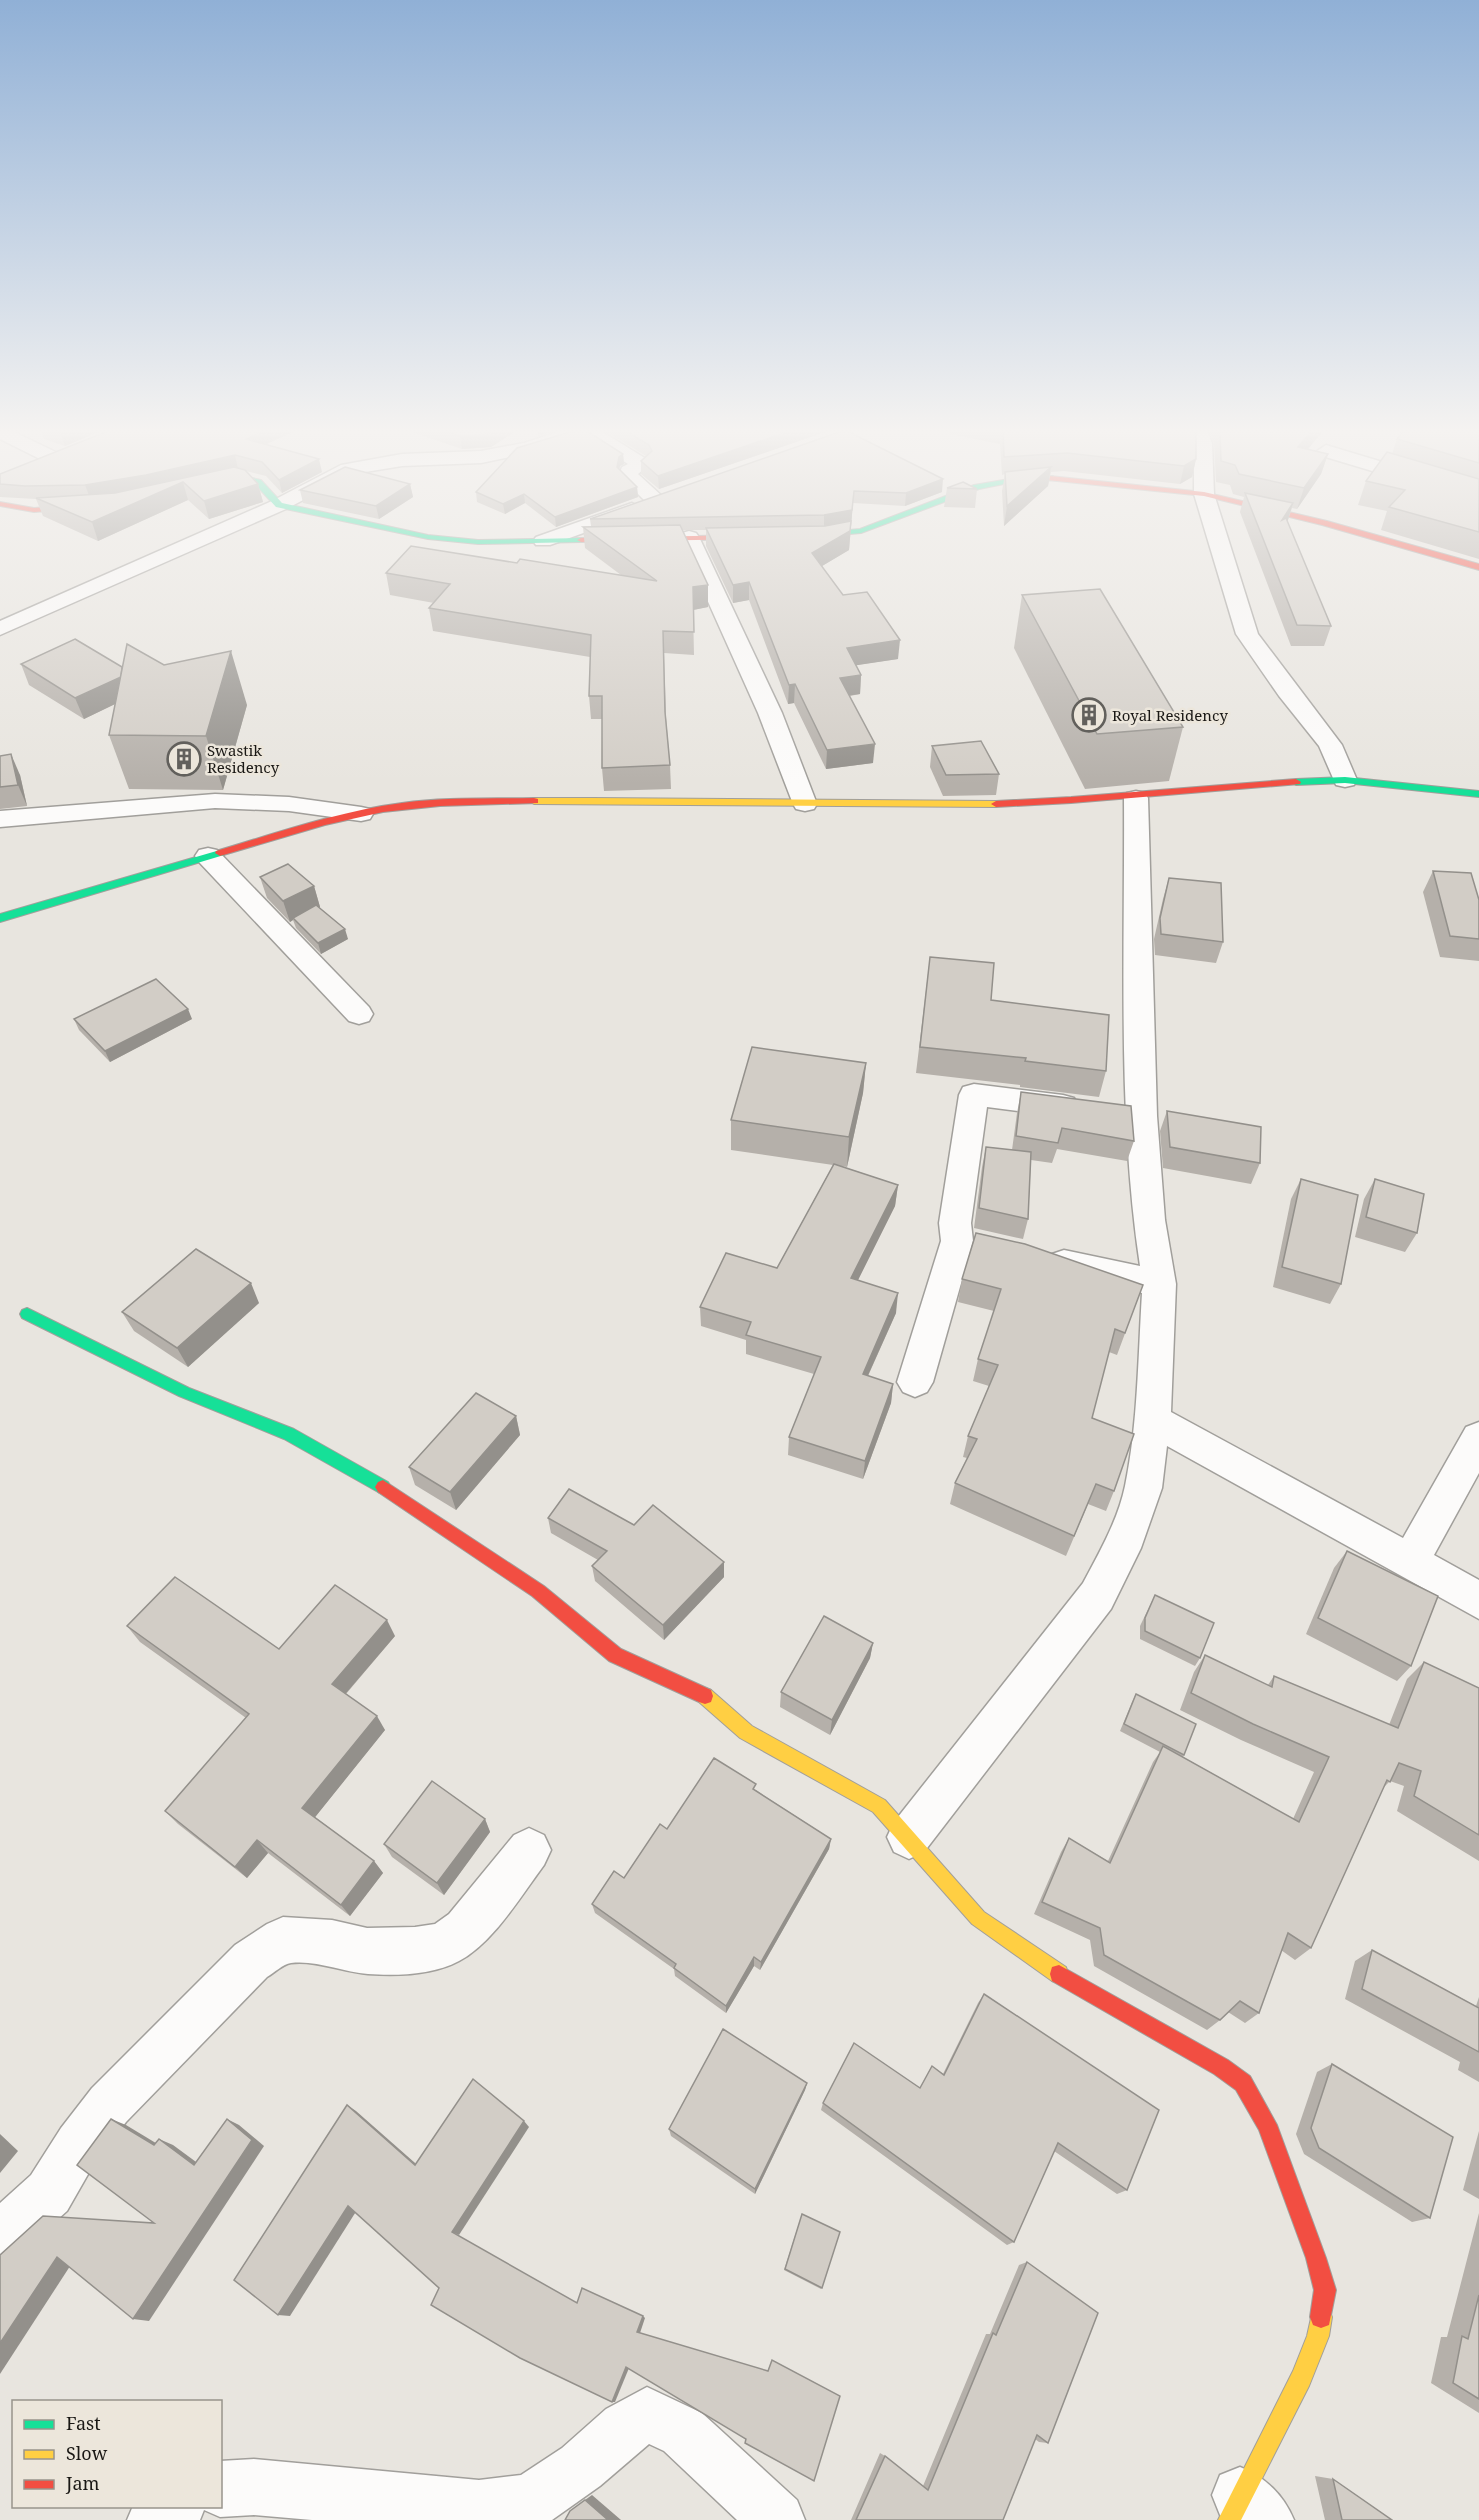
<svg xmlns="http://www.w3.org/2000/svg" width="1479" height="2520" font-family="'Noto Serif',serif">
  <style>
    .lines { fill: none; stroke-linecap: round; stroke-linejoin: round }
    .street-casing { stroke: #a19f9b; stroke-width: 3 }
    .fast-casing { stroke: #a19f9b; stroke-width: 2 }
    .slow-casing { stroke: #a19f9b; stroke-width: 2 }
    .jam-casing { stroke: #a19f9b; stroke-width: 2 }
    .street { fill: #fcfbfa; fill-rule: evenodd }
    .fast { fill: #16e098; fill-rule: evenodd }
    .slow { fill: #ffcf43; fill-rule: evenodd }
    .jam { fill: #f24e42; fill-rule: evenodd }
    .wall { fill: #b5b0aa }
    .shaded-wall { fill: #93908b }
    .building { fill: #d2cdc6; stroke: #93908b; stroke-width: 1.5 }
    .labels { text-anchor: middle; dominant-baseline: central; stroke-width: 5; stroke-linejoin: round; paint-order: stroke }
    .far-poi-label { font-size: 15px; fill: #1a1815; stroke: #ece6db; text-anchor: start }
  </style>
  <rect width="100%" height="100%" fill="#e8e5df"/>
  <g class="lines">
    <g class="street-casing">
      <g id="street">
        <polygon points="0,431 12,431 60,454 62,458 60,462 46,462 0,439"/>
        <polygon points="561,431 601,431 648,460 650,464 638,474 662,496 665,500 662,504 648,504 619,475 622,467 628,464 584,435 534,452 481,463 402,466 353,474 286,509 0,635 0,621 272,501 341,465 402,454 481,451 524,443"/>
        <polygon points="1189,431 1207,431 1212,443 1214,494 1258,634 1342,745 1357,780 1354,785 1345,787 1336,785 1319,746 1279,696 1236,634 1194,494 1194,443"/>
        <polygon points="1326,445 1479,491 1479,503 1319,455 1317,451"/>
        <polygon points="632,503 642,509 639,513 550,545 536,545 533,541 536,537"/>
        <polygon points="689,531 696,533 699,537 782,713 817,804 814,809 805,811 796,809 793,804 758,713 679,537 682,533"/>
        <path d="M1136 791 1145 793 1148 798 1157 1116 1165 1220 1176 1284 1171 1412 1403 1538 1466 1427 1479 1422V1473L1434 1555 1479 1580V1619L1167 1446 1162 1488 1141 1548 1111 1609 924 1852 909 1859 894 1852 887 1837 894 1822 1083 1583C1099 1553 1118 1520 1125 1486 1138 1423 1138 1358 1142 1293L1064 1276 1052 1272 1047 1263 1052 1254 1064 1250 1140 1266C1117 1115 1125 951 1124 798L1127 793Z"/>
        <polygon points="215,794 289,797 361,807 370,809 373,814 370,819 361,821 289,811 215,808 0,827 0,811"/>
        <polygon points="208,848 217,850 369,1007 373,1014 369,1021 359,1024 349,1021 199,862 195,856 199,850"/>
        <polygon points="974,1084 1063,1095 1074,1098 1078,1106 1074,1114 1063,1117 987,1107 971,1223 973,1241 933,1382 927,1392 915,1397 903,1392 897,1382 941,1241 939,1223 959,1095 963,1087"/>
        <path d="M529 1828 544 1835 551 1850 544 1865C521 1896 493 1943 459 1961 433 1975 396 1976 368 1974 342 1972 317 1960 291 1963 283 1964 274 1973 267 1977L126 2122 95 2162 67 2211 18 2255 0 2262V2203L31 2175 61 2128 92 2088 235 1945 267 1924 283 1917 332 1920 367 1928 415 1927 435 1924 449 1914 514 1835Z"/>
        <polygon points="647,2387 702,2413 797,2500 805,2520 737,2520 664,2451 649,2444 600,2486 552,2520 312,2520 254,2515 220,2517 204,2510 200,2520 127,2520 133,2506 220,2506 220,2461 254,2459 479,2480 521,2475 562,2448 606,2409"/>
        <path d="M1240 2467C1266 2478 1283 2494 1294 2520H1226L1220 2515 1212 2495 1220 2475Z"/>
      </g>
    </g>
    <g class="fast-casing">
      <g id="fast">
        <polygon points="239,475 261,480 282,503 428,535 478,540 581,538 585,540 581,542 478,544 428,539 276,507 255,484 239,479 210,485 206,483"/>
        <polygon points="1050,476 1053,476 1053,480 1009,483 979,489 861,533 804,538 800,536 804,534 860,529 974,485 1009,479"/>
        <polygon points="1345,777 1479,791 1479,797 1345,783 1296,785 1291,782 1296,779"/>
        <polygon points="220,850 225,853 224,855 0,922 0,914"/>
        <polygon points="27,1308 189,1388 294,1429 388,1482 391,1487 388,1492 383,1494 378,1492 284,1439 179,1396 22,1318 20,1314 22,1310"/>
      </g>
    </g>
    <g class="slow-casing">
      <g id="slow">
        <polygon points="592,798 996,801 1001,804 996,807 534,804 529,801 534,798"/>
        <polygon points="705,1688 711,1690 752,1726 885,1800 984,1912 1066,1967 1068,1974 1066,1981 1059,1983 1052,1981 972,1924 873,1812 740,1738 699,1702 697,1696 699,1690"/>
        <polygon points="1321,2306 1329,2309 1332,2317 1329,2336 1309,2386 1241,2520 1218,2520 1293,2371 1307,2336 1313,2309"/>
      </g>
    </g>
    <g class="jam-casing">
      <g id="jam">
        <polygon points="1050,476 1204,492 1327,521 1479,564 1479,570 1322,525 1204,496 1047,480 1047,476"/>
        <polygon points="0,502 34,508 86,504 90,506 86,508 34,512 0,506"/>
        <polygon points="750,535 753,535 753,539 581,542 577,540 581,538"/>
        <polygon points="1296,779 1301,782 1300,784 1071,803 996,807 991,804 996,801 1071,797"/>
        <path d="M534 798 538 799V803L440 806 383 812 325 825 220 856 215 853 216 851C277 833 339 811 402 803 446 797 490 799 534 798Z"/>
        <polygon points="383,1480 544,1586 621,1649 711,1690 713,1696 711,1702 705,1704 699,1702 609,1661 532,1596 378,1492 375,1487 378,1482"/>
        <polygon points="1059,1965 1228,2060 1250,2076 1277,2125 1326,2258 1336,2290 1329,2325 1321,2328 1313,2325 1310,2317 1314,2290 1306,2258 1259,2130 1236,2090 1214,2074 1052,1981 1050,1974 1052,1967"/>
      </g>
    </g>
    <use href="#street" class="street"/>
    <use href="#fast" class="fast"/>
    <use href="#slow" class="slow"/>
    <use href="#jam" class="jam"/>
  </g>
  <g class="wall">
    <polygon points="41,431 101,431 65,446 44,439"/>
    <polygon points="295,431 266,444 322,472 282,493 266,476 246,471 258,484 263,502 209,519 188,500 98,541 43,516 36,499 0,497 0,474"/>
    <polygon points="409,431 516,431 491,447 462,449"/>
    <polygon points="605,431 825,431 825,432 659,489 641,474 641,461 646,456"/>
    <polygon points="842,431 942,492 905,506 853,503 849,550 822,566 843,595 898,659 856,665 861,675 860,694 850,696 873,763 826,769 794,703 788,704 749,600 733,603 706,546 706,530 683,530 708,607 693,610 694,655 664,653 666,717 670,765 671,789 604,791 602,768 602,719 591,719 589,696 590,657 433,631 429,608 434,603 390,595 386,573 517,563 621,575 585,548 583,527 591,526 590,519"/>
    <polygon points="950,431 1196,431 1196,459 1192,477 1180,484 1064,471 1051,472 1048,486 1004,526 1002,491 1005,474 1002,475 1000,444 950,434"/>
    <polygon points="1209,431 1323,431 1308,449 1328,454 1321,474 1297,509 1292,508 1287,523 1331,626 1324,646 1291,646 1240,512 1244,497 1233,494 1230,485 1216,482 1214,443"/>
    <polygon points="1479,431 1479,559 1381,530 1387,511 1358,505 1366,481 1392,454 1397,439"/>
    <polygon points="623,454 624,464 620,466 619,469 637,487 638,497 556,527 525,503 505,514 477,502 476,492"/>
    <polygon points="410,484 413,497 379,519 303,503 300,490"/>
    <polygon points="947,488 977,489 975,508 944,507"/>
    <polygon points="1022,595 1183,727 1169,781 1085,789 1014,648"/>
    <polygon points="21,664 122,667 164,665 247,705 223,790 129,789 109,735 115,704 84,719 29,685"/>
    <polygon points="932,746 999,774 996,795 943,796 930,767"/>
    <polygon points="0,756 20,775 27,806 0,809"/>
    <polygon points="1433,871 1479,900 1479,961 1440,957 1423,892"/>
    <polygon points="260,877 314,886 320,907 319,907 348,939 321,954 296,928 293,920 290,922 267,898"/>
    <polygon points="1169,878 1223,942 1216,963 1155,955 1154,939 1163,899"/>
    <polygon points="930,957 991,1000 1106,1071 1099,1097 1020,1087 1020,1085 916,1073"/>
    <polygon points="74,1019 192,1019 110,1062 79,1030"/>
    <polygon points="866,1063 863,1093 847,1167 841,1166 898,1185 895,1206 858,1280 896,1313 868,1376 893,1384 891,1403 863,1479 788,1455 789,1437 814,1374 746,1354 746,1340 701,1326 700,1307 777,1268 833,1165 731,1150 731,1120"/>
    <polygon points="1021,1092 1134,1141 1127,1161 1057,1149 1052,1163 1031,1160 1028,1219 1023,1239 974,1228 982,1167 986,1147 1012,1150 1017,1113"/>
    <polygon points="1167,1111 1260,1163 1251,1184 1163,1168 1160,1131"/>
    <polygon points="1301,1179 1341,1284 1330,1304 1273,1287 1291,1199"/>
    <polygon points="1375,1179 1417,1233 1405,1252 1355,1237 1364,1199"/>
    <polygon points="962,1279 1143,1285 1117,1355 1109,1352 1092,1418 1114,1491 1106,1511 1088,1504 1066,1556 950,1504 955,1483 967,1458 963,1457 968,1436 989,1386 973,1381 978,1359 994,1311 958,1302"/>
    <polygon points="259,1303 188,1367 134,1331 122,1312"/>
    <polygon points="516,1416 520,1435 456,1510 415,1485 409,1467"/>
    <polygon points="548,1518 634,1525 724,1577 664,1640 595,1581 592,1566 598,1560 551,1533"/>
    <polygon points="1347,1551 1411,1666 1397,1681 1306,1634 1334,1568"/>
    <polygon points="1155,1595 1200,1658 1195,1666 1140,1639 1140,1626"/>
    <polygon points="127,1626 279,1649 395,1636 346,1694 385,1730 315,1817 374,1861 383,1873 350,1916 268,1853 247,1878 178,1824 165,1811 246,1718 140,1642"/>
    <polygon points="873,1643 870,1658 830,1735 780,1707 781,1692"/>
    <polygon points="1205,1655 1268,1685 1274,1676 1389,1725 1407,1679 1424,1662 1479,1688 1479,1861 1397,1811 1404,1786 1390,1781 1384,1787 1311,1948 1295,1960 1281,1950 1259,2013 1245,2023 1228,2012 1220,2020 1207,2030 1094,1966 1090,1940 1034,1914 1061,1852 1069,1838 1108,1861 1153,1762 1160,1752 1120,1731 1132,1702 1136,1694 1184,1755 1183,1757 1293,1819 1314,1772 1241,1740 1180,1710 1194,1672"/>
    <polygon points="756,1790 831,1839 829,1849 760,1970 754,1966 726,2013 675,1976 674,1969 595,1913 592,1904 624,1878 667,1829"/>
    <polygon points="485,1819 490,1832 444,1895 392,1857 384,1844"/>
    <polygon points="1372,1950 1476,2006 1479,1997 1479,2082 1458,2070 1460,2062 1345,1999 1355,1961"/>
    <polygon points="984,1994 1127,2190 1117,2194 1054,2151 1014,2242 1007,2245 821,2110 823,2103 920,2088 932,2066 943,2074 978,2003"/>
    <polygon points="1332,2064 1430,2218 1412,2222 1304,2154 1296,2134 1317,2072"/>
    <polygon points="807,2083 805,2090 755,2194 671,2136 669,2129"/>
    <polygon points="1479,2131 1479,2199 1463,2190"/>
    <polygon points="1479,2213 1479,2413 1431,2383 1441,2337 1447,2337"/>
    <polygon points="802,2214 822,2288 821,2289 784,2270"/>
    <polygon points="1027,2262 1048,2443 1039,2442 1035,2439 1003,2520 851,2520 880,2453 885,2456 923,2486 986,2334 990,2334 1019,2265"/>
    <polygon points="1315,2476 1333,2479 1392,2520 1325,2520"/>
  </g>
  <g class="shaded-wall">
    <polygon points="64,431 101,431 65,446 60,432"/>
    <polygon points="264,431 295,431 249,452 246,439"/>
    <polygon points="493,431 516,431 491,447 462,449 460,436"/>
    <polygon points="538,431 554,431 538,436"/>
    <polygon points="790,431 825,431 825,432 659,489 658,476"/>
    <polygon points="1312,431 1323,431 1292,468 1298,447"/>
    <polygon points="623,454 624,464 620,466 617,477 617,467 619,457"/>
    <polygon points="1328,454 1321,474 1297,509 1304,488"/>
    <polygon points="235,455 238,469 90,498 85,485"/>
    <polygon points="319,459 322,472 282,493 279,480"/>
    <polygon points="1196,459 1192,477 1180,484 1184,466"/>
    <polygon points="1051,467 1048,486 1004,526 1007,506"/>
    <polygon points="943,479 942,492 905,506 906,493"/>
    <polygon points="183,482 188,500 98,541 92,522"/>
    <polygon points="258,484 263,502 209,519 204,501"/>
    <polygon points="410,484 413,497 379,519 376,506"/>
    <polygon points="637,487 638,497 556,527 555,517"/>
    <polygon points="854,491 849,550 812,572 812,553 824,528 824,515"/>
    <polygon points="524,494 525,503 505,514 503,504"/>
    <polygon points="1293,503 1287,523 1282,520"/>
    <polygon points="749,582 749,600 733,603 733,585"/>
    <polygon points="708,585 708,607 693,610 693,587"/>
    <polygon points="900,640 898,659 845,667 847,648"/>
    <polygon points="231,651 247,705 223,790 206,736"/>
    <polygon points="130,672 138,693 84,719 75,698"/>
    <polygon points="861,675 860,694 839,697 840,678"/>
    <polygon points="795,684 794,703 788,704 789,685"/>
    <polygon points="875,744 873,763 826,769 827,750"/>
    <polygon points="11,754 20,775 27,806 18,785"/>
    <polygon points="314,886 320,907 295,920 293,918 293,920 290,922 283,901"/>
    <polygon points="345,929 348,939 321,954 318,943"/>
    <polygon points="188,1009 192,1019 110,1062 105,1051"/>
    <polygon points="866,1063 863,1093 847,1167 849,1137"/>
    <polygon points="898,1185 895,1206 849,1298 851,1278"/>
    <polygon points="251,1283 259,1303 188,1367 177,1348"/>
    <polygon points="898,1293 896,1313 860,1393 863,1374"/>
    <polygon points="893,1384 891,1403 863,1479 865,1461"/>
    <polygon points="516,1416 520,1435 456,1510 450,1492"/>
    <polygon points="724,1562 724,1577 664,1640 663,1625"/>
    <polygon points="387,1620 395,1636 341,1699 332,1684"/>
    <polygon points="873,1643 870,1658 830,1735 832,1720"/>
    <polygon points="377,1716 385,1730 312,1821 302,1808"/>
    <polygon points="485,1819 490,1832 444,1895 437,1883"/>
    <polygon points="831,1839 829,1849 760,1970 761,1962"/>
    <polygon points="257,1840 268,1853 247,1878 235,1867"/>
    <polygon points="374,1861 383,1873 350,1916 341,1905"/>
    <polygon points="754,1957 754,1966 726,2013 726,2006"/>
    <polygon points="807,2083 805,2090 755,2194 755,2189"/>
    <polygon points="347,2105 356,2111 423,2170 415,2165"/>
    <polygon points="111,2119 126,2125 169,2151 154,2145"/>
    <polygon points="227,2119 239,2125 264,2146 149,2321 133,2319"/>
    <polygon points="524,2121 529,2127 459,2235 452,2232"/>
    <polygon points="0,2134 18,2151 0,2173"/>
    <polygon points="159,2139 173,2145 207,2170 194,2165"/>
    <polygon points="348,2206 357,2210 290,2316 278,2315"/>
    <polygon points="57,2257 74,2260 0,2374 0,2343"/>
    <polygon points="643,2316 645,2318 640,2333 637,2332"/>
    <polygon points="626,2367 629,2368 615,2402 612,2402"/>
    <polygon points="592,2495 621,2520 608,2520 585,2500"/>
  </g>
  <g class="building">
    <polygon points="108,431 264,431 246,439 319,459 279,480 262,462 235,455 146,475 85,485 25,486 0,484 0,474"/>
    <polygon points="445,431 493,431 489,434 460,436"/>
    <polygon points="573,431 587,431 623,454 619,457 617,467 637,487 555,517 524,494 503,504 476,492 517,448"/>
    <polygon points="626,431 790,431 658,476 641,461 652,451 649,445"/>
    <polygon points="842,431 847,431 943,479 906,493 854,491 852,510 824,515 590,519"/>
    <polygon points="1003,431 1196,431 1196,459 1184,466 1067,453 1004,457"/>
    <polygon points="1220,431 1312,431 1298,447 1328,454 1304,488 1239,474 1235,465 1221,461"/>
    <polygon points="1403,431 1479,431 1479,463 1397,439"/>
    <polygon points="1387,452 1479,479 1479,532 1389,507 1405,490 1366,481"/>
    <polygon points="234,467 245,470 258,484 204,501 183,482 92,522 36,498 115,493"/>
    <polygon points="345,467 410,484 376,506 300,490"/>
    <polygon points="1051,467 1007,506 1005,472"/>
    <polygon points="963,482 977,489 947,488"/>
    <polygon points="1245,493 1293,503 1282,520 1286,518 1331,626 1297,625"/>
    <polygon points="851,521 850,531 812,553 843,595 867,592 900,640 847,648 861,675 840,678 875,744 827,750 795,684 789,685 749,582 733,585 706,528 825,526"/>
    <polygon points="680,525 708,585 693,587 694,632 663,631 665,712 670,765 602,768 602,696 589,696 591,635 429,608 450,584 386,573 411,546 517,563 520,559 657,581 583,527"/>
    <polygon points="1100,589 1183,727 1097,734 1022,595"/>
    <polygon points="75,639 122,667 121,677 75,698 21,664"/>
    <polygon points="127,644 164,665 231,651 206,736 109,735"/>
    <polygon points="981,741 999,774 946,775 932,746"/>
    <polygon points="11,754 18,785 0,787 0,756"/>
    <polygon points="288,864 314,886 283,901 260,877"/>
    <polygon points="1433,871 1471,873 1479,900 1479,939 1450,936"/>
    <polygon points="1169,878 1221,883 1223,942 1161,934 1160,918"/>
    <polygon points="316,905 345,929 318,943 293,918"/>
    <polygon points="930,957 994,963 991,1000 1109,1015 1106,1071 1025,1061 1026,1058 920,1047"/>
    <polygon points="156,979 188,1009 105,1051 74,1019"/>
    <polygon points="752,1047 866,1063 849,1137 731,1120"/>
    <polygon points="1021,1092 1131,1106 1134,1141 1062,1128 1058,1143 1016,1136"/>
    <polygon points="1167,1111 1261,1127 1260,1163 1170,1147"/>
    <polygon points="986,1147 1031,1152 1028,1219 979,1208"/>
    <polygon points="834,1164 898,1185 851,1278 898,1293 863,1374 893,1384 865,1461 789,1437 821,1357 746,1335 751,1322 700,1307 726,1253 777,1268"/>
    <polygon points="1301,1179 1358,1195 1341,1284 1282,1267"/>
    <polygon points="1375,1179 1424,1194 1417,1233 1366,1217"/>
    <polygon points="976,1233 1025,1244 1143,1285 1125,1333 1115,1329 1092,1418 1134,1434 1114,1491 1096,1484 1074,1536 955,1483 977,1439 968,1436 998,1365 978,1359 1001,1289 962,1279"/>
    <polygon points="196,1249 251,1283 177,1348 122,1312"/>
    <polygon points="476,1393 516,1416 450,1492 409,1467"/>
    <polygon points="569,1489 634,1525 653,1505 724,1562 663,1625 592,1566 607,1551 548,1518"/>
    <polygon points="1347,1551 1438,1596 1411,1666 1318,1618"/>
    <polygon points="175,1577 279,1649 335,1585 387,1620 332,1684 377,1716 302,1808 374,1861 341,1905 257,1840 235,1867 165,1811 249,1714 127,1626"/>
    <polygon points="1155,1595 1214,1623 1200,1658 1145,1631 1145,1618"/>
    <polygon points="824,1616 873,1643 832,1720 781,1692"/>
    <polygon points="1205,1655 1272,1687 1274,1676 1398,1728 1424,1662 1479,1688 1479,1835 1414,1796 1421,1771 1399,1763 1390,1782 1387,1780 1311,1948 1288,1933 1259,2013 1240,2001 1220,2020 1104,1955 1100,1928 1042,1902 1069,1838 1110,1863 1163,1746 1299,1822 1329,1757 1253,1724 1191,1693"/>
    <polygon points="1136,1694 1196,1724 1184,1755 1124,1724"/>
    <polygon points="714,1758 756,1784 753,1789 831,1839 761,1962 754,1957 726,2006 674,1968 676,1964 592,1904 614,1871 624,1878 660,1824 667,1829"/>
    <polygon points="432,1781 485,1819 437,1883 384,1844"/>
    <polygon points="1372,1950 1479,2008 1479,2052 1362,1989"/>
    <polygon points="984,1994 1159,2110 1127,2190 1058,2143 1014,2242 823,2103 854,2043 920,2088 932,2066 944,2075"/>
    <polygon points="723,2029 807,2083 755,2189 669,2129"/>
    <polygon points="1332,2064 1453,2137 1430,2218 1319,2148 1311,2128"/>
    <polygon points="473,2079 524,2121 452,2232 577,2303 582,2288 643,2316 637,2332 768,2371 772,2360 840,2396 814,2481 745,2443 746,2439 626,2367 612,2402 520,2358 431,2305 439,2288 348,2206 278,2315 234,2280 347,2105 415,2165"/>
    <polygon points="111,2119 154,2145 159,2139 194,2165 227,2119 252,2140 133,2319 57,2257 0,2343 0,2255 43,2216 154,2223 77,2165"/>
    <polygon points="802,2214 840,2232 822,2288 785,2269"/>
    <polygon points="1027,2262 1098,2313 1048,2443 1037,2435 1003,2520 856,2520 885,2456 928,2490 993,2333 996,2335"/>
    <polygon points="1479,2295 1479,2399 1453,2383 1462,2336 1468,2339"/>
    <polygon points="1333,2479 1392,2520 1342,2520"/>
    <polygon points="585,2500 608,2520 565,2520 570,2511"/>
  </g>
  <linearGradient id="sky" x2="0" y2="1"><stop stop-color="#90b0d6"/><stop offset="0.55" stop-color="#f5f3f1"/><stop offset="1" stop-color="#f5f3f1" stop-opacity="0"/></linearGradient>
  <rect width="1479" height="784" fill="url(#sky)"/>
  <defs>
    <g id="building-ring" transform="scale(1.725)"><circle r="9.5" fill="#ece6db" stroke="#62605c" stroke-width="1.5"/><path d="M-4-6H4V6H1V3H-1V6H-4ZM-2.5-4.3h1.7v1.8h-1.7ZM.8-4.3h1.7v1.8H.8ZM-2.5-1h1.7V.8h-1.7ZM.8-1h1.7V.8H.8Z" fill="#62605c"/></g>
  </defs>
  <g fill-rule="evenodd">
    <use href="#building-ring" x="1089" y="715"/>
    <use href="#building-ring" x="184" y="759"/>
  </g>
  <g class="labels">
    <g class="far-poi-label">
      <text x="1112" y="715">Royal Residency</text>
      <text x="207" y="750">Swastik<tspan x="207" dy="17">Residency</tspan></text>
    </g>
  </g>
  <rect x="12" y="2400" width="210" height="108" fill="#ece6db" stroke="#98948c" stroke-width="1.5"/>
  <rect x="24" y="2420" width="30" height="9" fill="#16e098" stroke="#98948c" stroke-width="1.5"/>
  <text x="66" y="2430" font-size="18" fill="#1a1815">Fast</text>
  <rect x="24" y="2450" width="30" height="9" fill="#ffcf43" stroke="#98948c" stroke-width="1.5"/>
  <text x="66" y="2460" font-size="18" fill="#1a1815">Slow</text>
  <rect x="24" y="2480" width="30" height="9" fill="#f24e42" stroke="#98948c" stroke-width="1.5"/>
  <text x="66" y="2490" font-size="18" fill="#1a1815">Jam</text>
</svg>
